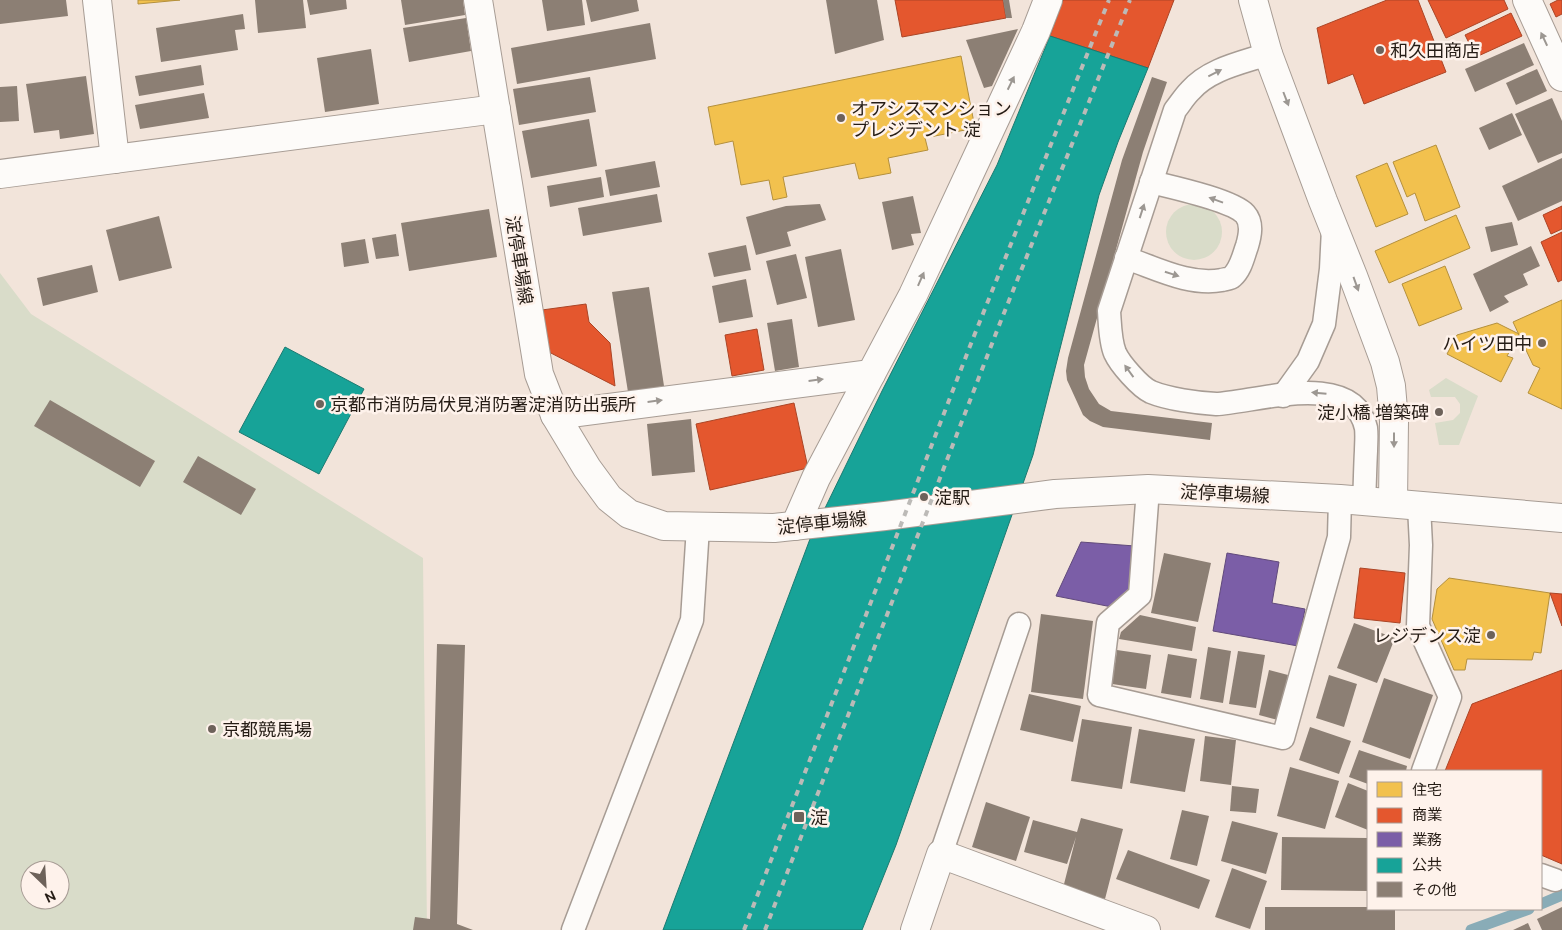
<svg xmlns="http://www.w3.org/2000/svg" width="1562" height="930" font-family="Ubuntu,'Noto Sans JP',sans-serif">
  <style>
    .green { fill: #d9dcc9; fill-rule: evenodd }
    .homes { fill: #f2c14e; stroke: #b4903d }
    .shops { fill: #e4572e; stroke: #ab4526 }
    .offices { fill: #7b5ea7; stroke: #614a7b }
    .public { fill: #17a398; stroke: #1b7a71 }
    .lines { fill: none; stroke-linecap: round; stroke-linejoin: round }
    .stream { stroke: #89acb7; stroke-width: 11 }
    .building { fill: #8c7f74 }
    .lane-casing { stroke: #a79c94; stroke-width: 25 }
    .street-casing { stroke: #a79c94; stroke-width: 30 }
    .secondary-casing { stroke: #a79c94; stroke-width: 30 }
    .lane { stroke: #fdfbf9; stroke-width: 22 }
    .street { stroke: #fdfbf9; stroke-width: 28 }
    .secondary { stroke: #fdfbf9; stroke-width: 28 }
    .rail { stroke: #bcbab7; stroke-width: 4; stroke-dasharray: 6 6; stroke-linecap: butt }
    .oneway { fill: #9c9792 }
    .poi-dot { fill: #6d625a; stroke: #fef2eb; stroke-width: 2 }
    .labels { text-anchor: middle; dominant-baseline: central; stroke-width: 5; stroke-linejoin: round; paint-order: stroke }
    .poi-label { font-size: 18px; fill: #251c15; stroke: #fef2eb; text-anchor: start }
    .street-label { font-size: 18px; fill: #251c15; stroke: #fef2eb }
  </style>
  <rect width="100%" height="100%" fill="#f2e4da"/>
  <g class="green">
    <circle cx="1194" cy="232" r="28"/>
    <path d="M0 273 31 314 423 558 427 930H0ZM30 870H60V900H30Z"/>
    <polygon points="1446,378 1478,396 1459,445 1439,445 1435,423 1453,420 1460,413 1460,404 1455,397 1431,397 1429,390"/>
  </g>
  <g class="homes">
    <polygon points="138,0 180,0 138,4"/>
    <polygon points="961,56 975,128 925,138 928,150 888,158 891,173 859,179 855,163 783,177 787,197 773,200 769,180 741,185 733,141 715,145 708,107"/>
    <polygon points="1436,145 1460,207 1425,221 1415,193 1407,197 1393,162"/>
    <polygon points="1387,163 1408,214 1376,227 1356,176"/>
    <polygon points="1456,215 1470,248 1389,283 1375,251"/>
    <polygon points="1445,266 1462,309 1419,326 1402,284"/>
    <polygon points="1562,300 1562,409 1528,393 1540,368 1533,365 1513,322"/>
    <polygon points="1497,323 1519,334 1507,356 1513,358 1501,382 1447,354 1457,335"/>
    <polygon points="1449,578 1550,593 1541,653 1534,652 1532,660 1467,659 1465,670 1454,670 1432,619 1437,589"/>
  </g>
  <g class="shops">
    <polygon points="895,0 1003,0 1006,18 902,37"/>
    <polygon points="1063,0 1174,0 1148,68 1050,36"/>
    <polygon points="1387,0 1418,0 1446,72 1364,104 1353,74 1328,84 1317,28"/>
    <polygon points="1428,0 1504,0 1508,9 1446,38"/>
    <polygon points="1558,0 1562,0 1562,14 1556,17 1550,4"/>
    <polygon points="1511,13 1522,36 1476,57 1465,35"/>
    <polygon points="1562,206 1562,229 1551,234 1543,215"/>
    <polygon points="1562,232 1562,280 1558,282 1541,242"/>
    <polygon points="586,304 589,322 610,343 615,386 547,351 542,310"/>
    <polygon points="757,329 764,370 732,376 725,335"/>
    <polygon points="794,403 808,468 710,490 696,424"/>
    <polygon points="1360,568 1405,573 1400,623 1354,618"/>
    <polygon points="1550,593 1562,594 1562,626"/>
    <polygon points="1562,670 1562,864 1541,855 1541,771 1445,771 1472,704"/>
  </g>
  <g class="offices">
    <polygon points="1081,542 1135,546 1130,599 1112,607 1056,596"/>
    <polygon points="1227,553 1279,562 1272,603 1305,609 1298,646 1213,631"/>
  </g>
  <g class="public">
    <polygon points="1050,36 1148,68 1118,142 1099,195 1033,455 896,845 862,930 663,930 810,539 882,391 997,165"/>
    <polygon points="285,347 364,389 319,474 239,432"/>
  </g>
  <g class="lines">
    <g class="stream">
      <polyline points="1541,904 1562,895"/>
      <polyline points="1471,930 1529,909"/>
    </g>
  </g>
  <g class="building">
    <polygon points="0,0 66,0 68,16 0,24"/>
    <polygon points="255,0 303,0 306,28 258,33"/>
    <polygon points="307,0 346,0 347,9 310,15"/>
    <polygon points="401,0 463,0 465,15 405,25"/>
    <polygon points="542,0 582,0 585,25 547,31"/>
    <polygon points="586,0 637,0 639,11 591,22"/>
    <polygon points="826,0 877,0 884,40 835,54"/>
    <polygon points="1003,0 1009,0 1012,18 1006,18"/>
    <polygon points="243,14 245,29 235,30 238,50 161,62 156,28"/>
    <polygon points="466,18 471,51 409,62 403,28"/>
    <polygon points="650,23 656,59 517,84 511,48"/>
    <polygon points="1018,29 992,86 984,88 966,40"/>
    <polygon points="1524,43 1534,65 1475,92 1465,69"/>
    <polygon points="371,49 379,104 325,112 317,58"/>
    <polygon points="201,65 204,85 139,96 135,76"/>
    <polygon points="1537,69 1547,91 1516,105 1506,83"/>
    <polygon points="86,76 94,134 60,139 59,130 34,133 26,84"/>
    <polygon points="590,77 596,112 519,125 513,89"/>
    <polygon points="1152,77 1167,82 1143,152 1084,365 1085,377 1089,389 1099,404 1111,411 1212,423 1210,440 1103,427 1090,421 1083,415 1067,380 1066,371 1068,358 1122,160"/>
    <polygon points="17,86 19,121 0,122 0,87"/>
    <polygon points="204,93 209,118 140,129 135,105"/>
    <polygon points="1552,98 1562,121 1562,153 1538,163 1515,114"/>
    <polygon points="1512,113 1522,135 1489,150 1479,128"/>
    <polygon points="589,119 597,166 531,178 522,131"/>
    <polygon points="1562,158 1562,201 1518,221 1502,186"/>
    <polygon points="655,161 660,187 610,196 605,170"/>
    <polygon points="601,177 604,197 550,207 547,186"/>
    <polygon points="657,194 662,222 583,236 578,208"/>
    <polygon points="913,196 921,233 911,234 914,245 892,250 882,202"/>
    <polygon points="820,204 826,220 787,232 791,246 756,255 746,217 786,206"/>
    <polygon points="489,209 497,257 409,271 401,223"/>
    <polygon points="159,216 172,268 119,281 106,230"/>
    <polygon points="1512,222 1518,245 1491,252 1485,227"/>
    <polygon points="396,234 399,256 376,259 372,238"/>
    <polygon points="365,239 369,263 344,267 341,243"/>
    <polygon points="746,245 751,270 714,277 708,253"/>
    <polygon points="1531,246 1540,266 1523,274 1528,285 1504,296 1509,302 1490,312 1473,274"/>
    <polygon points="841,249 855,320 818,327 805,257"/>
    <polygon points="796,254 807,298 777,305 766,261"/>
    <polygon points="92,265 98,292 43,306 37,278"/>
    <polygon points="746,279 753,317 719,323 712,286"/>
    <polygon points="649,287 664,386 628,392 612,292"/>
    <polygon points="792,319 799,367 775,371 767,323"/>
    <polygon points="50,400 155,461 140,487 34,426"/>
    <polygon points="691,419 695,472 652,476 647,424"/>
    <polygon points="198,456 256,489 241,515 183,482"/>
    <polygon points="1164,553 1211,563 1198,622 1151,613"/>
    <polygon points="1041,614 1093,621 1083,699 1031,692"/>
    <polygon points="1140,615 1196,627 1192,651 1119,639 1121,632"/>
    <polygon points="1354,623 1395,638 1377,683 1337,668"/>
    <polygon points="437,644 465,645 457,924 473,930 413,930 415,917 430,919"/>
    <polygon points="1208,647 1231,651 1223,703 1200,699"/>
    <polygon points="1117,650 1151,655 1146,689 1112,684"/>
    <polygon points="1238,651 1265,655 1256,708 1229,704"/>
    <polygon points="1168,654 1197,659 1191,698 1161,693"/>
    <polygon points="1269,670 1288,675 1278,720 1259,715"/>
    <polygon points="1329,675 1357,684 1344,727 1316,718"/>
    <polygon points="1384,678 1433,695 1410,759 1362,742"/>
    <polygon points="1029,694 1081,706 1073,742 1020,730"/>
    <polygon points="1082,719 1132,727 1122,789 1071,781"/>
    <polygon points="1310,727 1351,741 1339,774 1299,760"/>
    <polygon points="1139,729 1195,739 1185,792 1130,783"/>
    <polygon points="1205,736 1236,740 1231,785 1200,781"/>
    <polygon points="1359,750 1407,766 1406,771 1368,771 1368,784 1349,777"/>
    <polygon points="1290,767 1339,781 1325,829 1277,816"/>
    <polygon points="1348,783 1368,791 1368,830 1335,817"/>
    <polygon points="1232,786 1259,789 1256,813 1230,811"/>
    <polygon points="986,802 1030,817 1016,861 972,847"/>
    <polygon points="1182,810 1209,816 1197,866 1170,859"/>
    <polygon points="1081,818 1123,829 1105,899 1063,888 1076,837 1067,864 1024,852 1033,820 1077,832"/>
    <polygon points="1232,821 1278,833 1266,874 1221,861"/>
    <polygon points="1282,837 1368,838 1368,891 1281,890"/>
    <polygon points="1128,850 1210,880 1199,909 1116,879"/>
    <polygon points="1232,868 1267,881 1250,929 1215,917"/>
    <polygon points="1265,907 1368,907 1368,909 1395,909 1395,930 1265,930"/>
    <polygon points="1562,907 1562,930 1542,930 1537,919"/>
    <polygon points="1528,923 1531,930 1513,930"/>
  </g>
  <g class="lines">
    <g class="lane-casing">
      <g id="lane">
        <path d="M1268 54C1241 63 1209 69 1190 91 1184 97 1180 104 1175 110L1109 311C1110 324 1110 341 1115 353 1120 364 1140 387 1151 392 1168 399 1197 403 1216 404 1257 402 1353 369 1366 428 1367 436 1366 444 1366 451 1365 468 1365 484 1364 501"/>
        <path d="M1126 258C1156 268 1189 286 1222 280 1225 279 1230 279 1232 277 1241 269 1243 257 1247 246 1250 236 1253 223 1245 214 1232 200 1171 187 1151 182"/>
        <polyline points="1283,396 1308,361 1324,324 1331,269 1333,229"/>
        <polyline points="1148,489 1140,595 1108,623 1099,695 1283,738 1339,537 1340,499"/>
        <polyline points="1419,506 1421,545 1418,626 1450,697 1423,771"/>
        <polyline points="941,854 1019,624"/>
        <polyline points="1541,875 1555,880"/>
        <polyline points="573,930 692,620 698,527"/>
      </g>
    </g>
    <g class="street-casing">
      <g id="street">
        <polyline points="97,0 115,159"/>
        <polyline points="1527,0 1562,77"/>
        <polyline points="1268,54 1323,201 1353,276 1385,362 1391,386 1394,421 1393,503"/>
        <polyline points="0,174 496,109"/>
        <polyline points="555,415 871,374 913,295 1036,31 1048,0"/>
        <polyline points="795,526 816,478 871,374"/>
        <polyline points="915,930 941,854 1146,930"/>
      </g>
    </g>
    <g class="secondary-casing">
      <g id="secondary">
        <polyline points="478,0 539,374 555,415 587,468 609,498 629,514 664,526 774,528 885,516 1055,494 1148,489 1340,499 1562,518"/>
        <polyline points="1253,0 1268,54"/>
      </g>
    </g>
    <use href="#lane" class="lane"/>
    <use href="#street" class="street"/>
    <use href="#secondary" class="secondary"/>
    <g class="rail">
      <polyline points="744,930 972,341 1109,0"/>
      <polyline points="765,930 1000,323 1130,0"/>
    </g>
  </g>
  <defs><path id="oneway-solid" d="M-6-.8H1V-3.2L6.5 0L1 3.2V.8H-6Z" transform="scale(1.25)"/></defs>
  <g class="oneway">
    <use href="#oneway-solid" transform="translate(1544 39) rotate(-115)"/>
    <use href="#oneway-solid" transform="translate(1215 73) rotate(-27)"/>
    <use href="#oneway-solid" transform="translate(1011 83) rotate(-64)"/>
    <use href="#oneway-solid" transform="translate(1286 99) rotate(69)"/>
    <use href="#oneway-solid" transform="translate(1216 200) rotate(-160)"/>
    <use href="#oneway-solid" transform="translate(1142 211) rotate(-72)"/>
    <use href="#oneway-solid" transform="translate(1172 274) rotate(18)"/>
    <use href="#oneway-solid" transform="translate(921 279) rotate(-66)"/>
    <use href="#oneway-solid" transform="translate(1356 284) rotate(70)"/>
    <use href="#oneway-solid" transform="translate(1129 371) rotate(-126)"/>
    <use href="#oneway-solid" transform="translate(816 380) rotate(-7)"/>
    <use href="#oneway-solid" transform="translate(1319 393) rotate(-175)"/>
    <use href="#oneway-solid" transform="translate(655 401) rotate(-7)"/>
    <use href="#oneway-solid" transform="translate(1394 440) rotate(90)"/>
  </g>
  <g class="poi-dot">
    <circle cx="1380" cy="50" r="5"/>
    <circle cx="841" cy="118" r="5"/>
    <circle cx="1542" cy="343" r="5"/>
    <circle cx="320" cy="404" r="5"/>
    <circle cx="1439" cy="412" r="5"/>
    <circle cx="924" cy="497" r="5"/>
    <circle cx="1491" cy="635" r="5"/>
    <circle cx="212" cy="729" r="5"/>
    <rect x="793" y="811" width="12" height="12" rx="2.5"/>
  </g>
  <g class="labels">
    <g class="poi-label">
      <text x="1390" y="50">和久田商店</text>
      <text x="851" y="108">オアシスマンション<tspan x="851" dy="21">プレジデント 淀</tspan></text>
      <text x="1532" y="343" text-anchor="end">ハイツ田中</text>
      <text x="330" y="404">京都市消防局伏見消防署淀消防出張所</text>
      <text x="1429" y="412" text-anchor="end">淀小橋 増築碑</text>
      <text x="934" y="497">淀駅</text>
      <text x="1481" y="635" text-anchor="end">レジデンス淀</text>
      <text x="222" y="729">京都競馬場</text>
      <text x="810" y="817">淀</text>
    </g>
    <g class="street-label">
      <text transform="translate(520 260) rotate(81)">淀停車場線</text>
      <text transform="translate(1225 493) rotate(3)">淀停車場線</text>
      <text transform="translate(822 522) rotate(-6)">淀停車場線</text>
    </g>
  </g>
  <rect x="1367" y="770" width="175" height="140" fill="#fef2eb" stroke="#a79c95"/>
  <rect x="1377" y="782" width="25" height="15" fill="#f2c14e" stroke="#a79c95"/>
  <text x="1412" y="795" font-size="15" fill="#251c15">住宅</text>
  <rect x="1377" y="808" width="25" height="15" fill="#e4572e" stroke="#a79c95"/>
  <text x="1412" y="820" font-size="15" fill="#251c15">商業</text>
  <rect x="1377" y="832" width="25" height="15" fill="#7b5ea7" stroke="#a79c95"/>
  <text x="1412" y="845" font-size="15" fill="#251c15">業務</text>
  <rect x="1377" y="858" width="25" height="15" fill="#17a398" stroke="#a79c95"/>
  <text x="1412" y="870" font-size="15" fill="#251c15">公共</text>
  <rect x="1377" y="882" width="25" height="15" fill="#8c7f74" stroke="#a79c95"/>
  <text x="1412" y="895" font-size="15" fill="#251c15">その他</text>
  <g transform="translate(45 885) rotate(155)"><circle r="24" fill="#fef2eb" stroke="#a79c95"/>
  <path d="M0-4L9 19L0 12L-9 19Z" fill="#6d625a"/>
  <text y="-8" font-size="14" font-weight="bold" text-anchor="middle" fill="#251c15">N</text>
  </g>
</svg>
